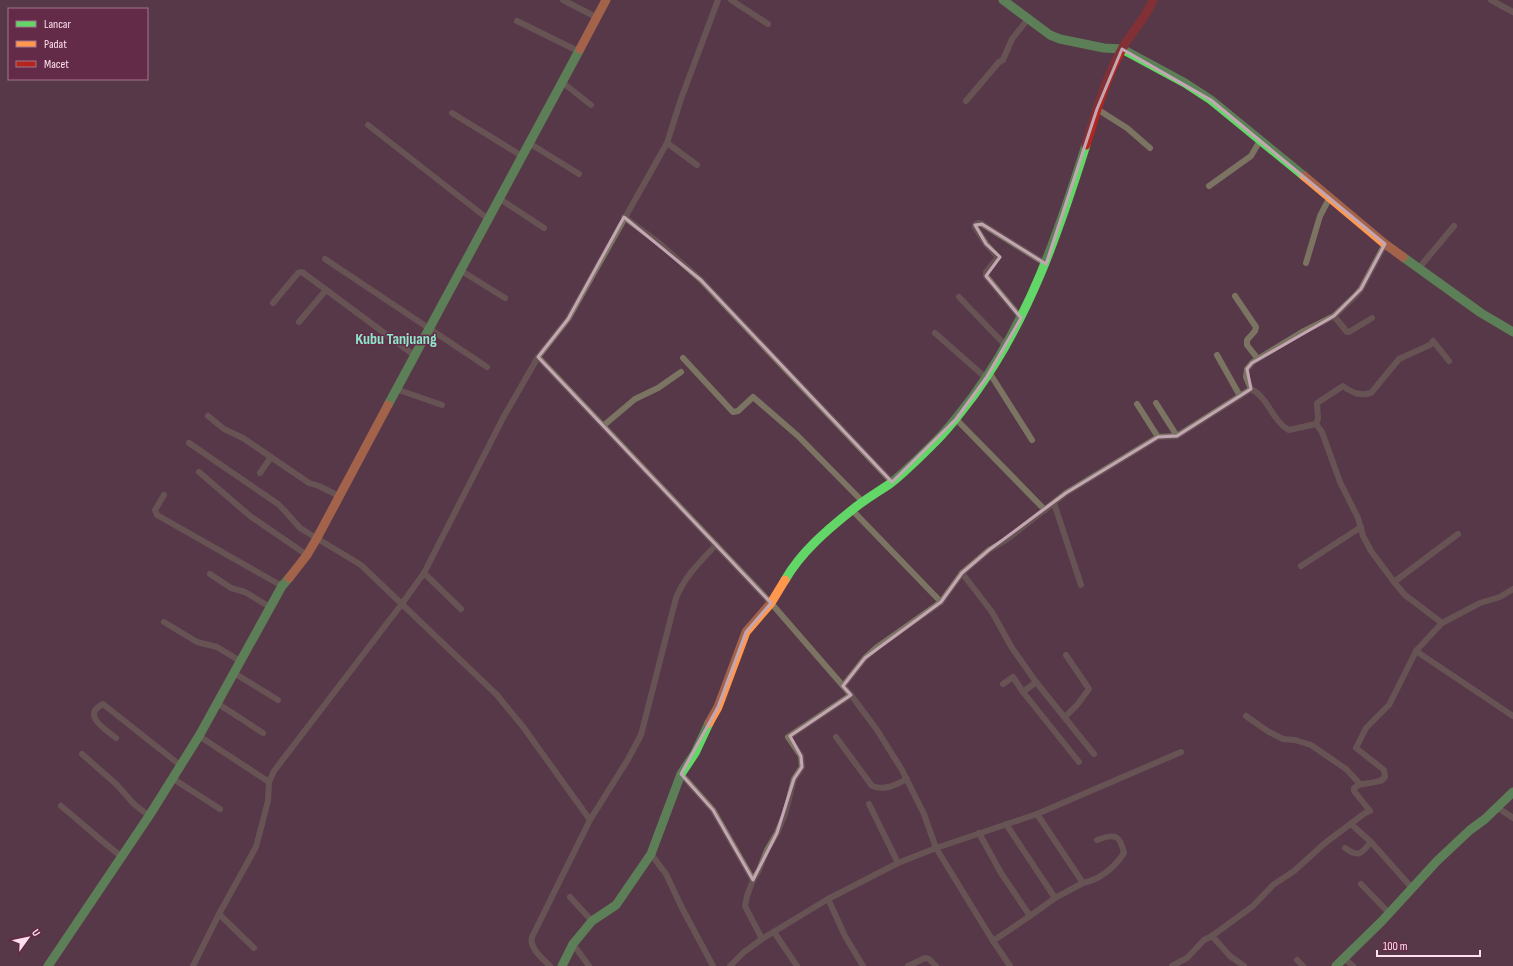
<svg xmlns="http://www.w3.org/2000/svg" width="1513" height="966" font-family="'Sofia Sans Condensed',sans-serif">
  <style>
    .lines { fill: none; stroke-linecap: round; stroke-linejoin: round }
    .street { stroke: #7b7463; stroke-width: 6 }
    .fast { stroke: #63d668; stroke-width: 9 }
    .slow { stroke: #ff974d; stroke-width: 9 }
    .jam { stroke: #b3261e; stroke-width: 9 }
    .marked { fill: none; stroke: #c4a6b3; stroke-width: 3; stroke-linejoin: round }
    .labels { text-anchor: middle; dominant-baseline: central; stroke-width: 3; stroke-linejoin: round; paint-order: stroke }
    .quarter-label { font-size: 16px; font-weight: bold; fill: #8ae7c7; stroke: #642b49 }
  </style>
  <rect width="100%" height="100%" fill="#573848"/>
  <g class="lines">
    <g class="street">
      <polyline points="563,0 596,17"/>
      <polyline points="731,0 768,24"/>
      <polyline points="1491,0 1513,12"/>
      <polyline points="517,21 578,51"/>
      <polyline points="562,82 591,105"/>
      <polyline points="966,101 999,62 1003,60 1012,39 1028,19"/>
      <polyline points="1097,109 1127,128 1150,148"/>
      <polyline points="452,113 522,156"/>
      <polyline points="368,125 488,219"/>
      <polyline points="529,143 579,174"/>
      <polyline points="667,143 697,165"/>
      <polyline points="1209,186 1251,156 1258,144 1262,141"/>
      <polyline points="500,199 544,228"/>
      <polyline points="624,217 659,243 701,280 892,482"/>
      <path d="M1385 244 1361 289 1355 296 1334 316 1302 332 1253 362 1247 369 1246 377 1251 389C1268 397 1272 421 1289 430L1316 424 1322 432 1340 482 1358 518 1363 536 1371 551 1394 582 1405 595 1442 623"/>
      <polyline points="325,259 487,367"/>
      <polyline points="1306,263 1320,216 1330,197"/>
      <polyline points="1419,268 1454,226"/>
      <polyline points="460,270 505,298"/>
      <polyline points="1235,296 1256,327 1255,331 1247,340 1247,345 1258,359"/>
      <polyline points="959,297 1006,346"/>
      <polyline points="273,303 298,273 302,272 414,355"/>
      <polyline points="1334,316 1347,332 1349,332 1372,318"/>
      <polyline points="1021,318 986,276 986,272 998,257 986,244 975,227 975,225 978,223 982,224 1046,264"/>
      <polyline points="299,322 326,290"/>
      <polyline points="935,333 986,378"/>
      <polyline points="1217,355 1240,396"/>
      <polyline points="538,357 771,603 851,695 877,730 902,770 924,814 936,848 993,941 1010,966"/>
      <polyline points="683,358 733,412 738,411 753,397 798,436 863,502"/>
      <polyline points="989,372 1032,440"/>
      <polyline points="396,389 442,405"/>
      <polyline points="1156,403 1177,436"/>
      <polyline points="1137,404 1158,437"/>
      <polyline points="208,416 224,429 243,438 309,483 319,486 339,496"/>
      <polyline points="956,419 1045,510"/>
      <path d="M1316 424 1318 419 1317 403 1343 386C1352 393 1360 396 1371 393L1399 359 1430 345 1433 341 1449 361"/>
      <polyline points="603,426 635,399 658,388 681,372"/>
      <polyline points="189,443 278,504 284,510 300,528 361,565 497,695 524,728 590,820"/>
      <polyline points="199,472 250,516 307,555"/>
      <polyline points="260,473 271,457"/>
      <polyline points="164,495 155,510 157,515 282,586"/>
      <polyline points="1054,503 1081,585"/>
      <polyline points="852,510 941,602"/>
      <polyline points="1301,566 1361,527"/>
      <polyline points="424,573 461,609"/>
      <polyline points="962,573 992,612 1012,648 1036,682 1094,754"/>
      <polyline points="210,574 231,588 245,592 270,607"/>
      <polyline points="1394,582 1458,534"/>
      <polyline points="164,622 197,642 217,647 240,661"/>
      <polyline points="1416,651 1513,716"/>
      <polyline points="234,673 278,700"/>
      <polyline points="1036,682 1023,692 1079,762"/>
      <polyline points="1003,684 1013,677 1023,692"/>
      <polyline points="843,686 865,658 876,648 941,602 962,573 989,550 1006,540 1066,493 1158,437 1177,436 1251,389"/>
      <polyline points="217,703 263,733"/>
      <polyline points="1246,716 1269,732 1283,739 1295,740 1311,745 1346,769 1360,784"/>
      <polyline points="1065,717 1077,705 1089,689 1066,655"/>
      <polyline points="199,736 269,782"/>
      <path d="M836 737 872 786C885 791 895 785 907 779"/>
      <path d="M116 738C105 729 81 715 103 704L180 765"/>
      <polyline points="82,754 116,784 134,804 149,816"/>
      <polyline points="681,774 713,810 753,880 747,896 745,906 762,939"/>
      <polyline points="172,778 220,809"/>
      <polyline points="869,804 898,863"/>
      <path d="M61 806C82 823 101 841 122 857"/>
      <polyline points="1497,807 1513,818"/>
      <polyline points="1006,824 1055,898"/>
      <polyline points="1351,824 1371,842 1412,888"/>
      <polyline points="979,833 1001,873 1030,916"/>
      <path d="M1345 848C1359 858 1361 854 1371 842"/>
      <polyline points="651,854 666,874 682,908 713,966"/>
      <polyline points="753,880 759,870 767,850 777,833 785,814 794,779 802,767 801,756 788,737 851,695"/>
      <path d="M1083 883C1101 879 1114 868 1124 853 1120 835 1115 833 1097 840"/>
      <polyline points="1361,884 1389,913"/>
      <polyline points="570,897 592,921"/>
      <polyline points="828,899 845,936 863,966"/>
      <polyline points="219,914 254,948"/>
      <polyline points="774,932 797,966"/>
      <polyline points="1212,936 1230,956 1244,966"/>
      <polyline points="993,941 1030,916 1055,898 1083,883 1037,814"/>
      <polyline points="573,944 589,966"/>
      <polyline points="1344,958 1353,966"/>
      <polyline points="1297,960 1303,966"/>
      <polyline points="193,966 219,914 256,847 268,801 269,782 274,771 401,605 424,573 503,418 538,357 568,319 667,143 681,99 718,0"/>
      <path d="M550 966C542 958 529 948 532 937L590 820 627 761 641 735 676 598C685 576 700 562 716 545"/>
      <polyline points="730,966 744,952 762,939 828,899 898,863 936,848 1037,814 1181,752"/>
      <polyline points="908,966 925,958 929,959 936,966"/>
      <path d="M1172 966 1187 958 1204 940 1212 936 1253 906 1273 885 1294 871 1325 843 1365 813 1370 811 1354 791V788C1362 780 1379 786 1385 777L1384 770 1356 748 1366 728 1389 705 1416 651 1427 639 1442 623 1480 603 1500 597 1513 589"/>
    </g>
    <g class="fast">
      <polyline points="1003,0 1050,35 1060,39 1104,48 1122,49 1185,83 1211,100 1304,176"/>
      <polyline points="1403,257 1481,313 1513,332"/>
      <polyline points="388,405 580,49"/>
      <path d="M785 580C801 552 827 530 852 510 864 500 878 492 891 483 906 471 920 457 933 444 949 429 961 412 974 395 1029 319 1058 234 1086 145"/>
      <polyline points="48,966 149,816 199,736 282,586 289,578"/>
      <polyline points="562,966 573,944 592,921 616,905 651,854 681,774 695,753 709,723"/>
      <polyline points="1336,966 1382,921 1437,861 1470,830 1485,819 1513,792"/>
    </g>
    <g class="slow">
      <polyline points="580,49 606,0"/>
      <polyline points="1304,176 1385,244 1403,257"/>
      <polyline points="289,578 307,555 317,538 388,405"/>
      <polyline points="709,723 718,707 746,632 771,603 785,580"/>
    </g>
    <path class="jam" d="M1086 145C1096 113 1105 79 1122 49 1132 31 1145 20 1153 0"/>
  </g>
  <path d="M0 0H1513V966H0ZM1122 49 1211 100 1385 244 1361 289 1334 316 1252 363 1247 369 1251 389 1177 436 1158 437 1066 493 989 550 962 573 941 602 865 658 843 686 851 695 790 736 801 756 802 767 794 779 777 833 753 880 713 810 681 774 718 707 746 632 771 603 538 357 568 319 624 217 701 280 892 482 956 419 986 378 1021 318 986 276 1000 257 986 244 975 225 982 224 1046 264 1097 109Z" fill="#573848" fill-opacity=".55" fill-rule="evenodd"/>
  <path class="marked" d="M1122 49 1211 100 1385 244 1361 289 1334 316 1252 363 1247 369 1251 389 1177 436 1158 437 1066 493 989 550 962 573 941 602 865 658 843 686 851 695 790 736 801 756 802 767 794 779 777 833 753 880 713 810 681 774 718 707 746 632 771 603 538 357 568 319 624 217 701 280 892 482 956 419 986 378 1021 318 986 276 1000 257 986 244 975 225 982 224 1046 264 1097 109Z"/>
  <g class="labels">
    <g class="quarter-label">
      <text x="396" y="339">Kubu Tanjuang</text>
    </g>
  </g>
  <rect x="8" y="8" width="140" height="72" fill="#642b49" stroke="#a2748b"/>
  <rect x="16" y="21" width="20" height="6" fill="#63d668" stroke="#a2748b"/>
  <text x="44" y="28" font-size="12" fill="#fee1ed">Lancar</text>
  <rect x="16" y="41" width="20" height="6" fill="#ff974d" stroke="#a2748b"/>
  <text x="44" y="48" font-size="12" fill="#fee1ed">Padat</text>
  <rect x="16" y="61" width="20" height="6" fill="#b3261e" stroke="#a2748b"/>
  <text x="44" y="68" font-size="12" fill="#fee1ed">Macet</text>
  <g transform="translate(28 938) rotate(57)" stroke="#642b49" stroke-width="3" paint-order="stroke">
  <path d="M0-3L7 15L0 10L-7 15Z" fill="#fee1ed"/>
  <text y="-6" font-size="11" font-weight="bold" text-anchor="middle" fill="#fee1ed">U</text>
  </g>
  <path d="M1377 950v6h103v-6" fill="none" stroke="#fee1ed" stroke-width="2"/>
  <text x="1383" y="950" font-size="12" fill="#fee1ed" stroke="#642b49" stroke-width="3" paint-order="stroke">100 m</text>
</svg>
